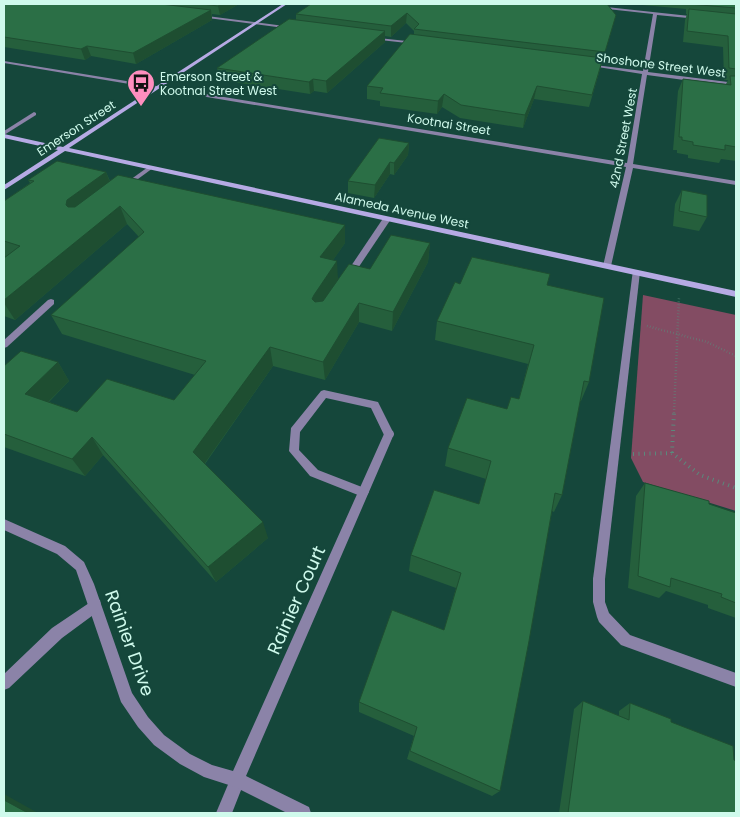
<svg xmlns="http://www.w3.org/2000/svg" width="740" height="817" font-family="Poppins,sans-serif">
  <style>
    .green { fill: #834c63 }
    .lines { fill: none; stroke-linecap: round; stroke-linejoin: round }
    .path-far1 { stroke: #5a897c; stroke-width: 2.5; stroke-dasharray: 0.5 2.5; stroke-linecap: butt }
    .path { stroke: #5a897c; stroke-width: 4; stroke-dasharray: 1 4.5; stroke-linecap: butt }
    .lane { fill: #8b83a8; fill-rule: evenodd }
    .street { fill: #8b83a8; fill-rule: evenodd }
    .secondary { fill: #b6aae4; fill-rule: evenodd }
    .wall { fill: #255f3c }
    .shaded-wall { fill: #1e4e31 }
    .building { fill: #2b6f46; stroke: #1e4e31 }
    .labels { text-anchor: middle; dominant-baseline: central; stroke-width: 4; stroke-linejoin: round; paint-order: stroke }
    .far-street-label { font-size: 12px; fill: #cffaec; stroke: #15473b }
    .far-poi-label { font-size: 12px; fill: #cffaec; stroke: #15473b; text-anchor: start }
    .near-street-label { font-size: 18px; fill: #cffaec; stroke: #15473b }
  </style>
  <rect width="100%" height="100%" fill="#15473b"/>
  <polygon class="green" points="643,295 736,315 736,511 643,482 631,458"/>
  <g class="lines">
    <g class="path-far1">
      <polyline points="647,326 707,342 736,356"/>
      <polyline points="674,413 679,298"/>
    </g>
    <g class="path">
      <polyline points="672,453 674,412"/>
      <polyline points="633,454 672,453 700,475 736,488"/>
    </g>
    <g class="lane">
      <polygon points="34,112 36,113 36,115 4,135 4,131"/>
      <polygon points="148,167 153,168 127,187 123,187 123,185"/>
      <polygon points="384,217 391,219 352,277 346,277 345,275"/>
      <polygon points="633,270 636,270 640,272 605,579 603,583 599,585 595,583 593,579"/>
      <polygon points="51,299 54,300 54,304 7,347 4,348 4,340 48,300"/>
      <polygon points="324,390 378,402 394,434 393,437 385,437 371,408 326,398 300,432 299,450 318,470 367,489 369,492 367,495 363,497 310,476 289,451 291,428 321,391"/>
      <polygon points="95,599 100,600 101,605 100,610 62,638 9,688 4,690 4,674 52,628"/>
      <polygon points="237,772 242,775 245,780 232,813 216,813 232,775"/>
    </g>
    <g class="street">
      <polygon points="597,6 699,17 698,19 657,15 648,72 736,83 736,87 647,75 633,164 736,181 736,185 633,168 611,266 607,268 603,266 626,167 4,63 4,61 627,163 642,74 585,65 587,64 643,71 653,14 598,8"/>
      <polygon points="199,15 292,27 294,28 292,29 200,17"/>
      <polygon points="369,37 416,42 418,43 416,44 371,39"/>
      <polygon points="389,430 393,431 394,434 246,776 309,807 311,813 287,813 235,787 204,777 180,764 154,745 138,727 121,702 76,570 57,554 4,530 4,519 65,546 84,562 94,584 132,693 148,717 164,735 190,754 212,765 233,771 384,434 385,431"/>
      <polygon points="599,573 603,575 605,579 605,602 609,613 630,635 736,673 736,687 621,645 599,622 597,617 593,602 593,579 595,575"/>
    </g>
    <polygon class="secondary" points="283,4 287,4 69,148 736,291 736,297 65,151 4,190 4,185 58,150 4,138 4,134 63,147"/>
  </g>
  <g class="wall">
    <polygon points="4,4 239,4 220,15 212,14 212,20 136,64 91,56 85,60 4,47"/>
    <polygon points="311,4 616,15 589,107 534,99 523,128 460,118 442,107 437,114 380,106 380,101 367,99 367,86 414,34 414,31 406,23 391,37 385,36 385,42 327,93 314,91 310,94 220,80 217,68 296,20 296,14"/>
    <polygon points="631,4 736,4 736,161 721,159 719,163 688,158 688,155 677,153 677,150 673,150 678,91 683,79 726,84 728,80 724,80 723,47 683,42 685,20 687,14 686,14 686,9"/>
    <polygon points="409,143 408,155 394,175 390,174 374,198 348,193 348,181"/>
    <polygon points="106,172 110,181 345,225 345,243 333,260 338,279 370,269 430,243 428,262 392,331 359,322 325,380 273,366 205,464 268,538 216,582 103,455 85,476 4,447 4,366 58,362 69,381 49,402 77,412 174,400 195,375 62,334 51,315 139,237 127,224 15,320 4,316 4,258 5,257 4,257 4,201 30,183 28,180"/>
    <polygon points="682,190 707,217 699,231 673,226 675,204"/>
    <polygon points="460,284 547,285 589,382 581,401 580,401 562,495 554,512 552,511 500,791 492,796 407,759 414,736 359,712 359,702 444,630 456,588 409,571 411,555 479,504 486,479 445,466 448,448 507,409 519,399 528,364 435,340 437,321"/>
    <polygon points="645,483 736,513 736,618 708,608 708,605 666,591 659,598 628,588 636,496"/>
    <polygon points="583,701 619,716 619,711 630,703 671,722 734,760 736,813 559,813 574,709"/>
  </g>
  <g class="shaded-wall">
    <polygon points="222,4 239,4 220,15 218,6"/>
    <polygon points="211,10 212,20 136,64 133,53"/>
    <polygon points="407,13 406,23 391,37 391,26"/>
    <polygon points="385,31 385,42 327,93 326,81"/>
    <polygon points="87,46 91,56 85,60 81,49"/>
    <polygon points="313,79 314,91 310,94 309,82"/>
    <polygon points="537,86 534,99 523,128 525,115"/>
    <polygon points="444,94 442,107 437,114 438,101"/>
    <polygon points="409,143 408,155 394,175 394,163"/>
    <polygon points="390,162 390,174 374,198 375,185"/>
    <polygon points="106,172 113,190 75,218 66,205 67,200"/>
    <polygon points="120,206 127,224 15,320 4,303 4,300"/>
    <polygon points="345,225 345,243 322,276 320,257"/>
    <polygon points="430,243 428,262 392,331 393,312"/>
    <polygon points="337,261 338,280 315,314 312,299 314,295"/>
    <polygon points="359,303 359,322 325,380 323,362"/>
    <polygon points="270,347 273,366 200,470 193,452"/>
    <polygon points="58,362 69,381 38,412 25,394"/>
    <polygon points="92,437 103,455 85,476 72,459"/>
    <polygon points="263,522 268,538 216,582 208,567"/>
    <polygon points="4,794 38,813 28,813 4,800"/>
  </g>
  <g class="building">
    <polygon points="4,4 161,4 211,10 133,53 87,46 81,49 4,37"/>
    <polygon points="202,4 222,4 218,6"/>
    <polygon points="311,4 607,4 616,15 605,52 414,29 419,24 407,13 391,26 296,14"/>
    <polygon points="689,4 736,4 736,8"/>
    <polygon points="689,9 736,14 736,69 729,68 728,36 687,31"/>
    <polygon points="289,19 385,31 326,81 313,79 309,82 217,68"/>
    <polygon points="410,34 603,58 592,95 537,86 525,115 461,105 444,94 438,101 380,93 383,88 367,86"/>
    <polygon points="730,76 736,76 736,147 725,145 725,150 693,145 693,142 682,140 682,137 679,137 683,79 731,85"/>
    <polygon points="379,138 409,143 394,163 390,162 375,185 348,181"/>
    <polygon points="57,161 106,172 67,200 66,205 68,207 75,207 118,175 345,225 320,257 337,261 314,295 312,299 315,302 323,301 349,264 370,269 391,235 430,243 393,312 359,303 323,362 270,347 193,452 263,522 208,567 92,437 72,459 4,434 4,366 21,351 58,362 25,394 77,412 107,379 174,400 206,361 51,315 144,232 120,206 4,300 4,258 20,246 4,241 4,201 34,181 28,180"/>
    <polygon points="682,190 707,195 707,217 679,211"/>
    <polygon points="472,257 550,274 547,285 604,298 589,382 584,381 562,495 555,493 529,641 500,791 410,751 417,727 359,702 392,610 444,630 461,573 411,555 434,490 479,504 491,461 448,448 467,398 507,409 511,397 519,399 534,345 437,321 455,282 460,284"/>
    <polygon points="645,483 709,501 709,504 736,513 736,603 721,597 722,594 671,578 670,587 638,576"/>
    <polygon points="583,701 629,720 630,703 671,719 671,722 733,746 734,760 736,761 736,813 568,813"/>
    <polygon points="4,800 28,813 4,813"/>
  </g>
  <defs>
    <g id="bus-pin" transform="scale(1.4375)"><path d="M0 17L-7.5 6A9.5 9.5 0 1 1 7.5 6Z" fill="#fe8ebe" stroke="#15473b"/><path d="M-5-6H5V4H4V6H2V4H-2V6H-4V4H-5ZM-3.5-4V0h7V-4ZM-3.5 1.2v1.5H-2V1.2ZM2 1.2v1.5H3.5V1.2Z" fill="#111"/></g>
  </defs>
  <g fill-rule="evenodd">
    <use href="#bus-pin" x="141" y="83"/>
  </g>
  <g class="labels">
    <g class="far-street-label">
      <text transform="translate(661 65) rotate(7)">Shoshone Street West</text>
      <text transform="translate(449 124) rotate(9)">Kootnai Street</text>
      <text transform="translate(76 128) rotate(-33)">Emerson Street</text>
      <text transform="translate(623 138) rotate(-79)">42nd Street West</text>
      <text transform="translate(402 210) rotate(12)">Alameda Avenue West</text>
    </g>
    <g class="far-poi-label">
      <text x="160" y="76">Emerson Street &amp;<tspan x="160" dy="14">Kootnai Street West</tspan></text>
    </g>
    <g class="near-street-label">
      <text transform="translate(296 600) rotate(-66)">Rainier Court</text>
      <text transform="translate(130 643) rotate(70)">Rainier Drive</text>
    </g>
  </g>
  <rect width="740" height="817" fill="none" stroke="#cffaec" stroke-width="10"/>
</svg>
